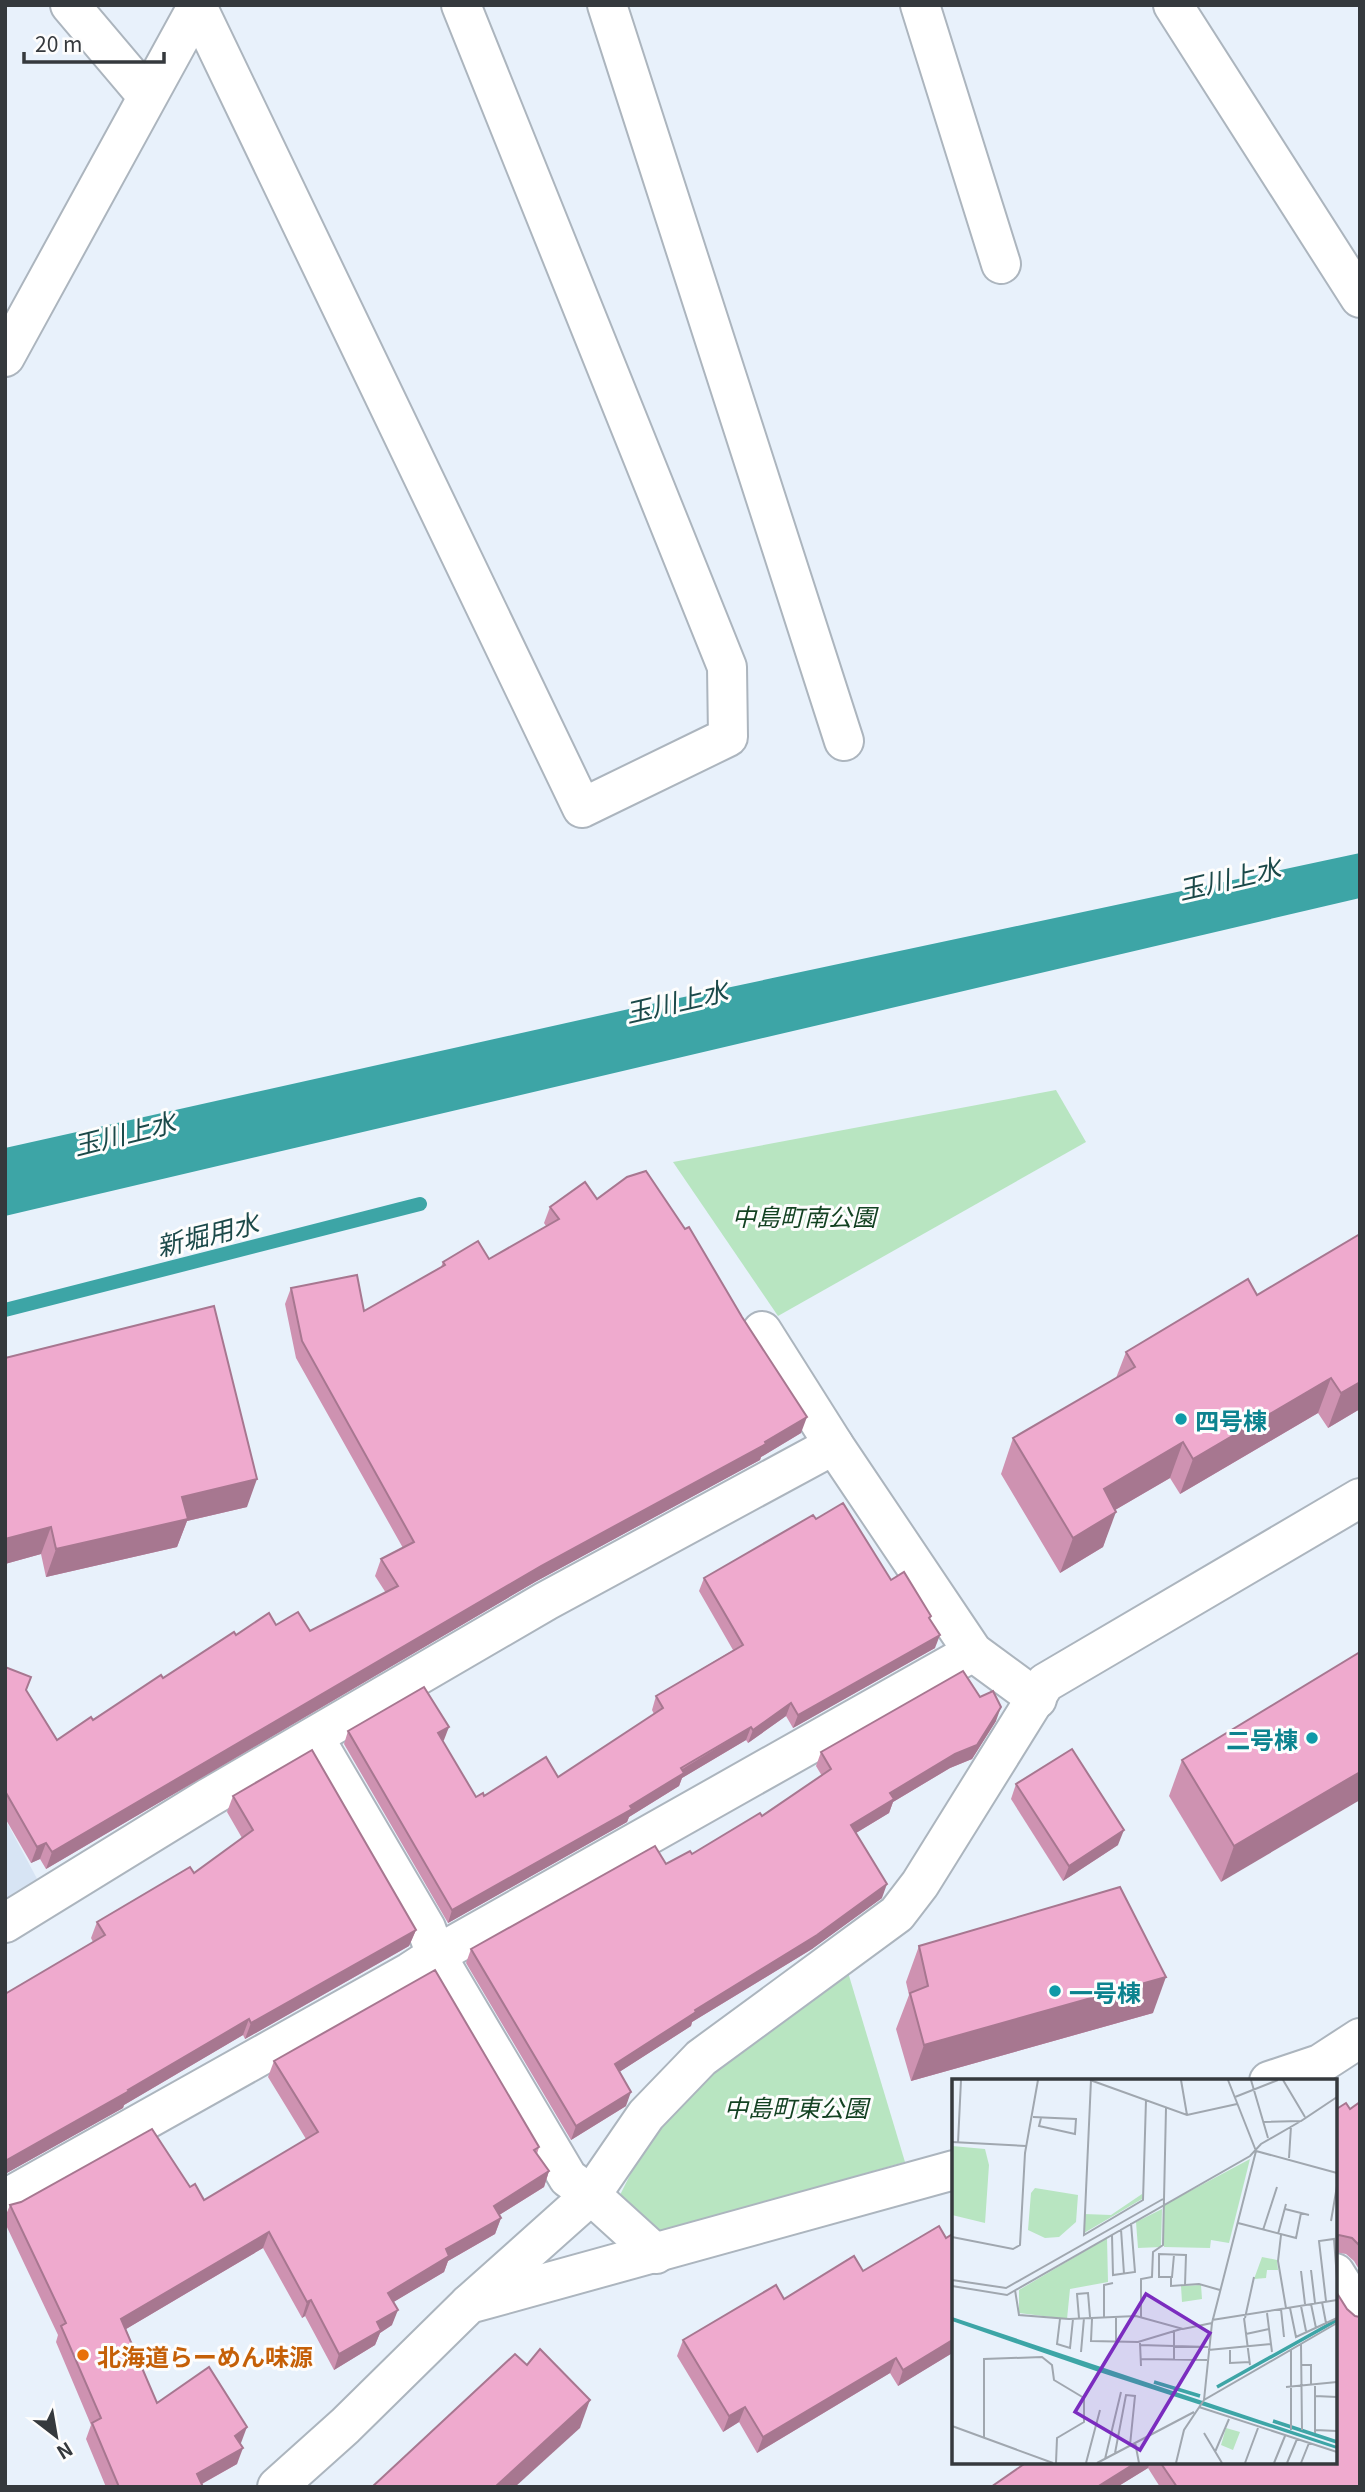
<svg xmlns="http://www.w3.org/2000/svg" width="1365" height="2492" font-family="Georgia,'Noto Sans JP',serif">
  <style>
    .built { fill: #d7e4f4 }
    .green { fill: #b8e5c1 }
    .water { fill: #3da5a6 }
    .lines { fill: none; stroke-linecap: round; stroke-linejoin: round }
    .stream { stroke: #3da5a6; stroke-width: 14 }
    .minor-casing { stroke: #acb5be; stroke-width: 42 }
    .tertiary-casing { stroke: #acb5be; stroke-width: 42 }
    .minor { stroke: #fff; stroke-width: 38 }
    .tertiary { stroke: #fff; stroke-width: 38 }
    .wall { fill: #ce92b1 }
    .shaded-wall { fill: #a77790 }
    .building { fill: #efaace; stroke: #a77790; stroke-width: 2 }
    .culture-dot { fill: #0f9aa8; stroke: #fdfdfd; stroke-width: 2.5 }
    .food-dot { fill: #e8710a; stroke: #fdfdfd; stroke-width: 2.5 }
    .labels { text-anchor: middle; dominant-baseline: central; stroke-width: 6; stroke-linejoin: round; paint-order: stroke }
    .park-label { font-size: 24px; font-style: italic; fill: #134222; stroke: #fdfdfd }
    .culture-label { font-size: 24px; font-weight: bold; fill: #0d838f; stroke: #fdfdfd; text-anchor: start }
    .food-label { font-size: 24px; font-weight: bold; fill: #c56008; stroke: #fdfdfd; text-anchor: start }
    .water-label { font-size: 26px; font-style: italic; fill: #1b4949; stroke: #fdfdfd }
    .inset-river { fill: none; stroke: #3da5a6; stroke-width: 3.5 }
    .inset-road { fill: none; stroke: #a0a7af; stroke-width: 2 }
    .view { fill: #7b2cbf; fill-opacity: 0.15; stroke: #7b2cbf; stroke-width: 3.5 }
    .inset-edge { fill: none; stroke: #35393d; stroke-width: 3.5 }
  </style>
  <rect width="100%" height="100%" fill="#e8f1fb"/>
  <polygon class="built" points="5,1819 42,1888 5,1909"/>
  <g class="green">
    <polygon points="1056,1090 1086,1142 778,1316 673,1162"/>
    <polygon points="847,1969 905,2162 659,2232 619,2197 655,2125 733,2049"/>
  </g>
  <polygon class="water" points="1360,853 1360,898 5,1216 5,1148 665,1001"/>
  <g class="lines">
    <polyline class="stream" points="5,1310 420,1204"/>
    <g class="minor-casing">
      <g id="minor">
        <polyline points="70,5 147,96"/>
        <polyline points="607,5 844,741"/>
        <polyline points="920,5 1001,264"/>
        <polyline points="1173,5 1360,298"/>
        <polyline points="197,6 582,808 728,737 727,667 461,5"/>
        <polyline points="762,1331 834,1445 973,1652 1037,1699"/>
        <polyline points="314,1737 426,1928 436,1955 568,2178 591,2195 656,2254"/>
        <polyline points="5,1923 208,1798 546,1601 834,1445"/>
        <polyline points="1269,2081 1320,2064 1360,2038"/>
        <polyline points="5,2199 410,1972 436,1955 973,1652"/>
        <polyline points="1335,2273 1360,2313"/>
        <polyline points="469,2304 591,2195 646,2115 701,2058 897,1914 920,1884 1045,1683 1360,1498"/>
        <polyline points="277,2487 345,2426 469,2304 954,2170"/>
      </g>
    </g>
    <g class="tertiary-casing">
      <polyline id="tertiary" points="5,357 198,5"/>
    </g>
    <use href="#minor" class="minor"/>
    <use href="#tertiary" class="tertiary"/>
  </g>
  <g class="wall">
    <polygon points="597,1199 801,1433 761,1457 760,1460 535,1582 46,1869 40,1859 31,1863 5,1818 5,1667 26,1690 57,1740 236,1635 276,1625 310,1631 386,1593 375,1576 381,1559 403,1548 296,1358 285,1304 291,1288 364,1311 441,1267 443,1262 489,1259 546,1226 544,1223 550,1207"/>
    <polygon points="1360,1234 1360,1409 1328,1428 1318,1413 1180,1494 1170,1478 1115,1510 1103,1547 1060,1573 1001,1474 1013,1438 1116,1378 1126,1352 1257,1295"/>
    <polygon points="5,1358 247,1507 187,1521 177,1547 46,1577 41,1554 5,1564"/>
    <polygon points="816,1519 891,1580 930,1620 935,1648 793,1728 786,1716 748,1743 746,1740 682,1778 679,1786 629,1817 627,1822 448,1923 344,1744 348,1731 444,1740 443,1741 476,1797 558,1777 654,1714 652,1710 656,1696 733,1650 699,1591 704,1578"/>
    <polygon points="1360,1652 1221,1882 1169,1796 1182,1760"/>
    <polygon points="980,1697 996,1721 972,1759 950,1768 893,1802 889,1813 856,1833 882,1898 812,1949 692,2022 691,2026 619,2072 626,2106 571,2140 466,1963 471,1949 666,1864 692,1854 762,1816 822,1776 816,1766 821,1752"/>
    <polygon points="1016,1784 1118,1845 1063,1881 1011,1799"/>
    <polygon points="233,1796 416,1930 409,1946 245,2039 243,2035 124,2105 123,2108 5,2174 5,1994 93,1942 91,1938 97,1922 194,1873 242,1838 227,1812"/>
    <polygon points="919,1946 1153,2013 911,2081 896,2029 909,1995 906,1982"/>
    <polygon points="274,2061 539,2147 537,2154 549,2171 544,2187 499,2215 501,2218 495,2234 448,2261 444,2272 393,2302 392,2325 380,2333 375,2345 334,2370 305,2316 302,2318 263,2248 126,2329 157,2403 241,2443 237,2464 202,2484 203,2487 106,2487 86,2439 91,2425 56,2342 58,2335 5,2223 5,2217 10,2205 190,2187 204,2200 306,2139 268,2077"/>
    <polygon points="1360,2102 1360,2271 1354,2261 1346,2254 1335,2252 1335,2110 1350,2109"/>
    <polygon points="954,2233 954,2352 898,2386 890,2373 757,2453 739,2422 723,2432 677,2356 683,2340 784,2299 863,2271 946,2238"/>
    <polygon points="1027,2462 1335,2462 1360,2487 1160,2487 1148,2468 1117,2487 991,2487"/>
  </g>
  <g class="shaded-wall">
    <polygon points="1331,1378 1318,1413 1180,1494 1193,1459"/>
    <polygon points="1360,1382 1360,1409 1328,1428 1341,1393"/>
    <polygon points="807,1417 801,1433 761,1457 760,1460 535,1582 46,1869 52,1852 541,1566 765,1442"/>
    <polygon points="1183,1442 1170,1478 1091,1524 1104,1489"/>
    <polygon points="257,1479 247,1507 187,1521 177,1547 46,1577 56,1549 182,1497"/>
    <polygon points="1116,1512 1103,1547 1060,1573 1073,1538"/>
    <polygon points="51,1527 41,1554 5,1564 5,1539"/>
    <polygon points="940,1635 935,1648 793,1728 798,1715"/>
    <polygon points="791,1703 786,1716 748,1743 753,1730"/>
    <polygon points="1001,1707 996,1721 972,1759 950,1768 893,1802 889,1813 846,1839 851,1825"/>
    <polygon points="449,1727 444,1740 434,1746 438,1733"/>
    <polygon points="751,1727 746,1740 682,1778 679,1786 629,1817 627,1822 448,1923 452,1910"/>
    <polygon points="1360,1772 1360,1800 1221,1882 1234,1846"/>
    <polygon points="1124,1830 1118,1845 1063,1881 1069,1866"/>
    <polygon points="46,1843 40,1859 31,1863 37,1847"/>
    <polygon points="887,1884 882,1898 812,1949 692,2022 691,2026 610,2078 615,2064 695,2010"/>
    <polygon points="416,1930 409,1946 245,2039 251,2023"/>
    <polygon points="1166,1977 1153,2013 911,2081 924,2045"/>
    <polygon points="249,2019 243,2035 124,2105 123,2108 5,2174 5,2161"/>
    <polygon points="631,2092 626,2106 571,2140 576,2126"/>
    <polygon points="549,2171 544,2187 488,2222 494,2206"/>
    <polygon points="501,2218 495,2234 448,2261 444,2272 382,2309 388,2293 446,2249"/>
    <polygon points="269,2232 263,2248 116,2335 121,2319"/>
    <polygon points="1339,2235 1335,2247 1335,2237"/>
    <polygon points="311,2300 305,2316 302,2318 307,2302"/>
    <polygon points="398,2310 392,2325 380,2333 375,2345 334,2370 339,2354 377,2322"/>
    <polygon points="954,2339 954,2352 898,2386 903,2370"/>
    <polygon points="896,2358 890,2373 757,2453 763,2437"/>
    <polygon points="590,2400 580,2428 515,2487 495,2487"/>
    <polygon points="745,2407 739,2422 723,2432 729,2416"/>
    <polygon points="247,2427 241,2443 229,2452 235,2436"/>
    <polygon points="243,2448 237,2464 196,2487 197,2474"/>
    <polygon points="1137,2462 1150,2462 1148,2468 1117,2487 1097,2487"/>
  </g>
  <g class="building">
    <polygon points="646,1171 685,1229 689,1227 742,1317 807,1417 765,1442 766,1444 541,1566 52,1852 46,1843 37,1847 5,1791 5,1667 31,1677 26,1690 57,1740 91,1717 93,1720 161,1675 163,1678 234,1632 236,1635 269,1613 276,1625 298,1612 310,1631 398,1586 381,1559 414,1542 302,1341 291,1288 357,1275 364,1311 445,1265 443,1262 478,1241 489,1259 559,1219 550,1207 585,1182 597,1199 627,1177"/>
    <polygon points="1360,1234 1360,1382 1341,1393 1331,1378 1193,1459 1183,1442 1104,1489 1116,1512 1073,1538 1013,1438 1135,1367 1126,1352 1248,1279 1257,1295"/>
    <polygon points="214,1306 257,1479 182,1497 188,1519 56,1549 51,1527 5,1539 5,1358"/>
    <polygon points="843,1503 891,1580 904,1572 931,1616 929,1618 940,1635 798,1715 791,1703 753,1730 751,1727 681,1768 684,1773 630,1806 632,1809 452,1910 348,1731 424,1687 449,1727 438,1733 476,1797 483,1793 484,1796 546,1757 558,1777 663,1708 656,1696 743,1645 704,1578 813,1515 816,1519"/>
    <polygon points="1360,1652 1360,1772 1234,1846 1182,1760"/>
    <polygon points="963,1671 980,1697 993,1691 1001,1707 977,1745 955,1754 890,1793 894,1799 851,1825 887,1884 817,1935 695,2010 696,2012 615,2064 631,2092 576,2126 471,1949 655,1846 666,1864 690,1851 692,1854 760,1813 762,1816 831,1769 821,1752"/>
    <polygon points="1072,1749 1124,1830 1069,1866 1016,1784"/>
    <polygon points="312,1750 416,1930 251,2023 249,2019 128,2090 129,2091 5,2161 5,1994 105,1935 97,1922 190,1867 194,1873 253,1830 233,1796"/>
    <polygon points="1120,1887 1166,1977 924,2045 910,1993 928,1986 919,1946"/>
    <polygon points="435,1970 539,2147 534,2150 549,2171 494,2206 501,2218 446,2249 449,2256 388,2293 398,2310 377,2322 381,2330 339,2354 311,2300 307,2302 269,2232 121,2319 157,2403 209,2367 247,2427 235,2436 243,2448 197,2474 203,2487 119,2487 92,2423 101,2418 61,2326 66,2323 10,2205 21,2202 152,2129 190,2187 195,2184 204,2200 318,2132 274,2061"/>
    <polygon points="1360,2102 1360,2246 1352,2238 1339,2235 1335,2237 1335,2110 1346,2103 1350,2109"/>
    <polygon points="939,2226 946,2238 954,2233 954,2339 903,2370 896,2358 763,2437 745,2407 729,2416 683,2340 776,2285 784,2299 854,2256 863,2271"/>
    <polygon points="1335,2290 1347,2309 1355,2316 1360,2317 1360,2487 1177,2487 1160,2462 1335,2462"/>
    <polygon points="540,2349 590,2400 495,2487 372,2487 515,2354 527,2365"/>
    <polygon points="1027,2462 1137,2462 1097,2487 991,2487"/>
  </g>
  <g class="culture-dot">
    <circle cx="1181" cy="1419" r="7"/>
    <circle cx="1312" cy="1738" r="7"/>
    <circle cx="1055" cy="1991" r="7"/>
  </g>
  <circle class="food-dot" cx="83" cy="2355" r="7"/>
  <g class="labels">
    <g class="park-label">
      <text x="804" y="1215">中島町南公園</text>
      <text x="796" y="2106">中島町東公園</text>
    </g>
    <g class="culture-label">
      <text x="1195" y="1419">四号棟</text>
      <text x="1298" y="1738" text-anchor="end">二号棟</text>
      <text x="1069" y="1991">一号棟</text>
    </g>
    <g class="food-label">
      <text x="97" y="2355">北海道らーめん味源</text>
    </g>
    <g class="water-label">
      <text transform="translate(1229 877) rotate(-13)">玉川上水</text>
      <text transform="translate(676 1000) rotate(-13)">玉川上水</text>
      <text transform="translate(124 1132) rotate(-14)">玉川上水</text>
      <text transform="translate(207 1233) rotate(-14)">新堀用水</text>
    </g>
  </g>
  <g transform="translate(952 2079)">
    <rect width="385" height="385" fill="#e8f1fb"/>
    <path d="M0 67 33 70 37 86 33 144 0 136ZM298 80 277 164 259 161 258 169 212 168V126ZM83 109 126 116 124 143 107 158 93 159 76 151 79 114ZM190 115V120L132 154V135L159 136ZM210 130 209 168 186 169 184 143ZM155 159 156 203 118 210 115 240 67 234V211ZM310 178 325 181 326 191H315L314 199 302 200ZM249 206 250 220 230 223 229 207ZM274 349 288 353 281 371 269 366Z" fill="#b8e5c1"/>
    <path d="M0 238 385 367V370L144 292 0 242Z" fill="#3da5a6"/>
    <path class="inset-river" d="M202 303 248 317M265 308 385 241M321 342 385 363"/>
    <path class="inset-road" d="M138 1 235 36 285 25M139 1 132 156 191 121 194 21M229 1 235 36M276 1 304 72M299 1 316 59M331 1 353 38M283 18 326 1M81 38 124 40 123 55 87 47 89 39M311 43 349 42 385 18M0 63 74 67M6 64 9 1M304 72 385 94M337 79 339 47M333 130 357 136M379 142 385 107M286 144 344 159 349 134M169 150 172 195M311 151 325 108M326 155 334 125M160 156 161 196 183 193 179 144M329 156 326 182 334 229M0 158 61 170 68 166 73 74 86 1M222 176 220 198H207V175L234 176 233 206M359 191 363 224M349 192 353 225M219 199V207L247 205 268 211M0 201 54 209 211 120M0 207 55 216 298 77 309 65 349 42M63 211 67 236 117 240 184 237 231 250 260 244M374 222 367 162 382 160 385 200M370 223 374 244M359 225 364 249M349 227 354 252M338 229 344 258 385 239M329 230 332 258M315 234 320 273M152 238V206L161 204M164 238V262M189 238V200L200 198 201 173 211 166 214 29M127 239 125 215 136 214 138 238M292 239 298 286M293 239 302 198M108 240 105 265 118 269 121 240M140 240 139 262 186 263 229 250M260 241 385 221M222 251V281M294 255 317 250M188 264 189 287M349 265 350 351M188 266 256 268M256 271 319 265M278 271V284L298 283M339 271V351M129 273 132 239M189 280 255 281M350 286H359V307M363 307V354M334 308 385 303M363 317 385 318M252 321 260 244 304 72M247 328 385 373M0 347 101 384M363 351 385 352M252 354 270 384M32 359V280L90 278 100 286 102 301 132 319V343L105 359 104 384M183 363 187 384M263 373 277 340M163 374 174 316 183 317 178 366M153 380 169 313M134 384 148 331M145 384 242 333M224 384 232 351 252 321 385 244M293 384 306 349M322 384 333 357M335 384 345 360M349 384 357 364"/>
    <path class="view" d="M194 215 258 254 188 371 123 333Z"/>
    <rect width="385" height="385" class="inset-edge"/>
  </g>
  <rect width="1365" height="2492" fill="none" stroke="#35393d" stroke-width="14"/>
  <g transform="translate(56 2436) rotate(149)" stroke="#fdfdfd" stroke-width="5" paint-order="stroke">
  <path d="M0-5L12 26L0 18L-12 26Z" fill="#35393d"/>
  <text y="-10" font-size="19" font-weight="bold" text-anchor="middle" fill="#35393d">N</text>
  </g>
  <path d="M24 52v10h140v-10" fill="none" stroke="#35393d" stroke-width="3.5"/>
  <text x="35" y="52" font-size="21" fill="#35393d" stroke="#fdfdfd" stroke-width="5" paint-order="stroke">20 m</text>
</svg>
